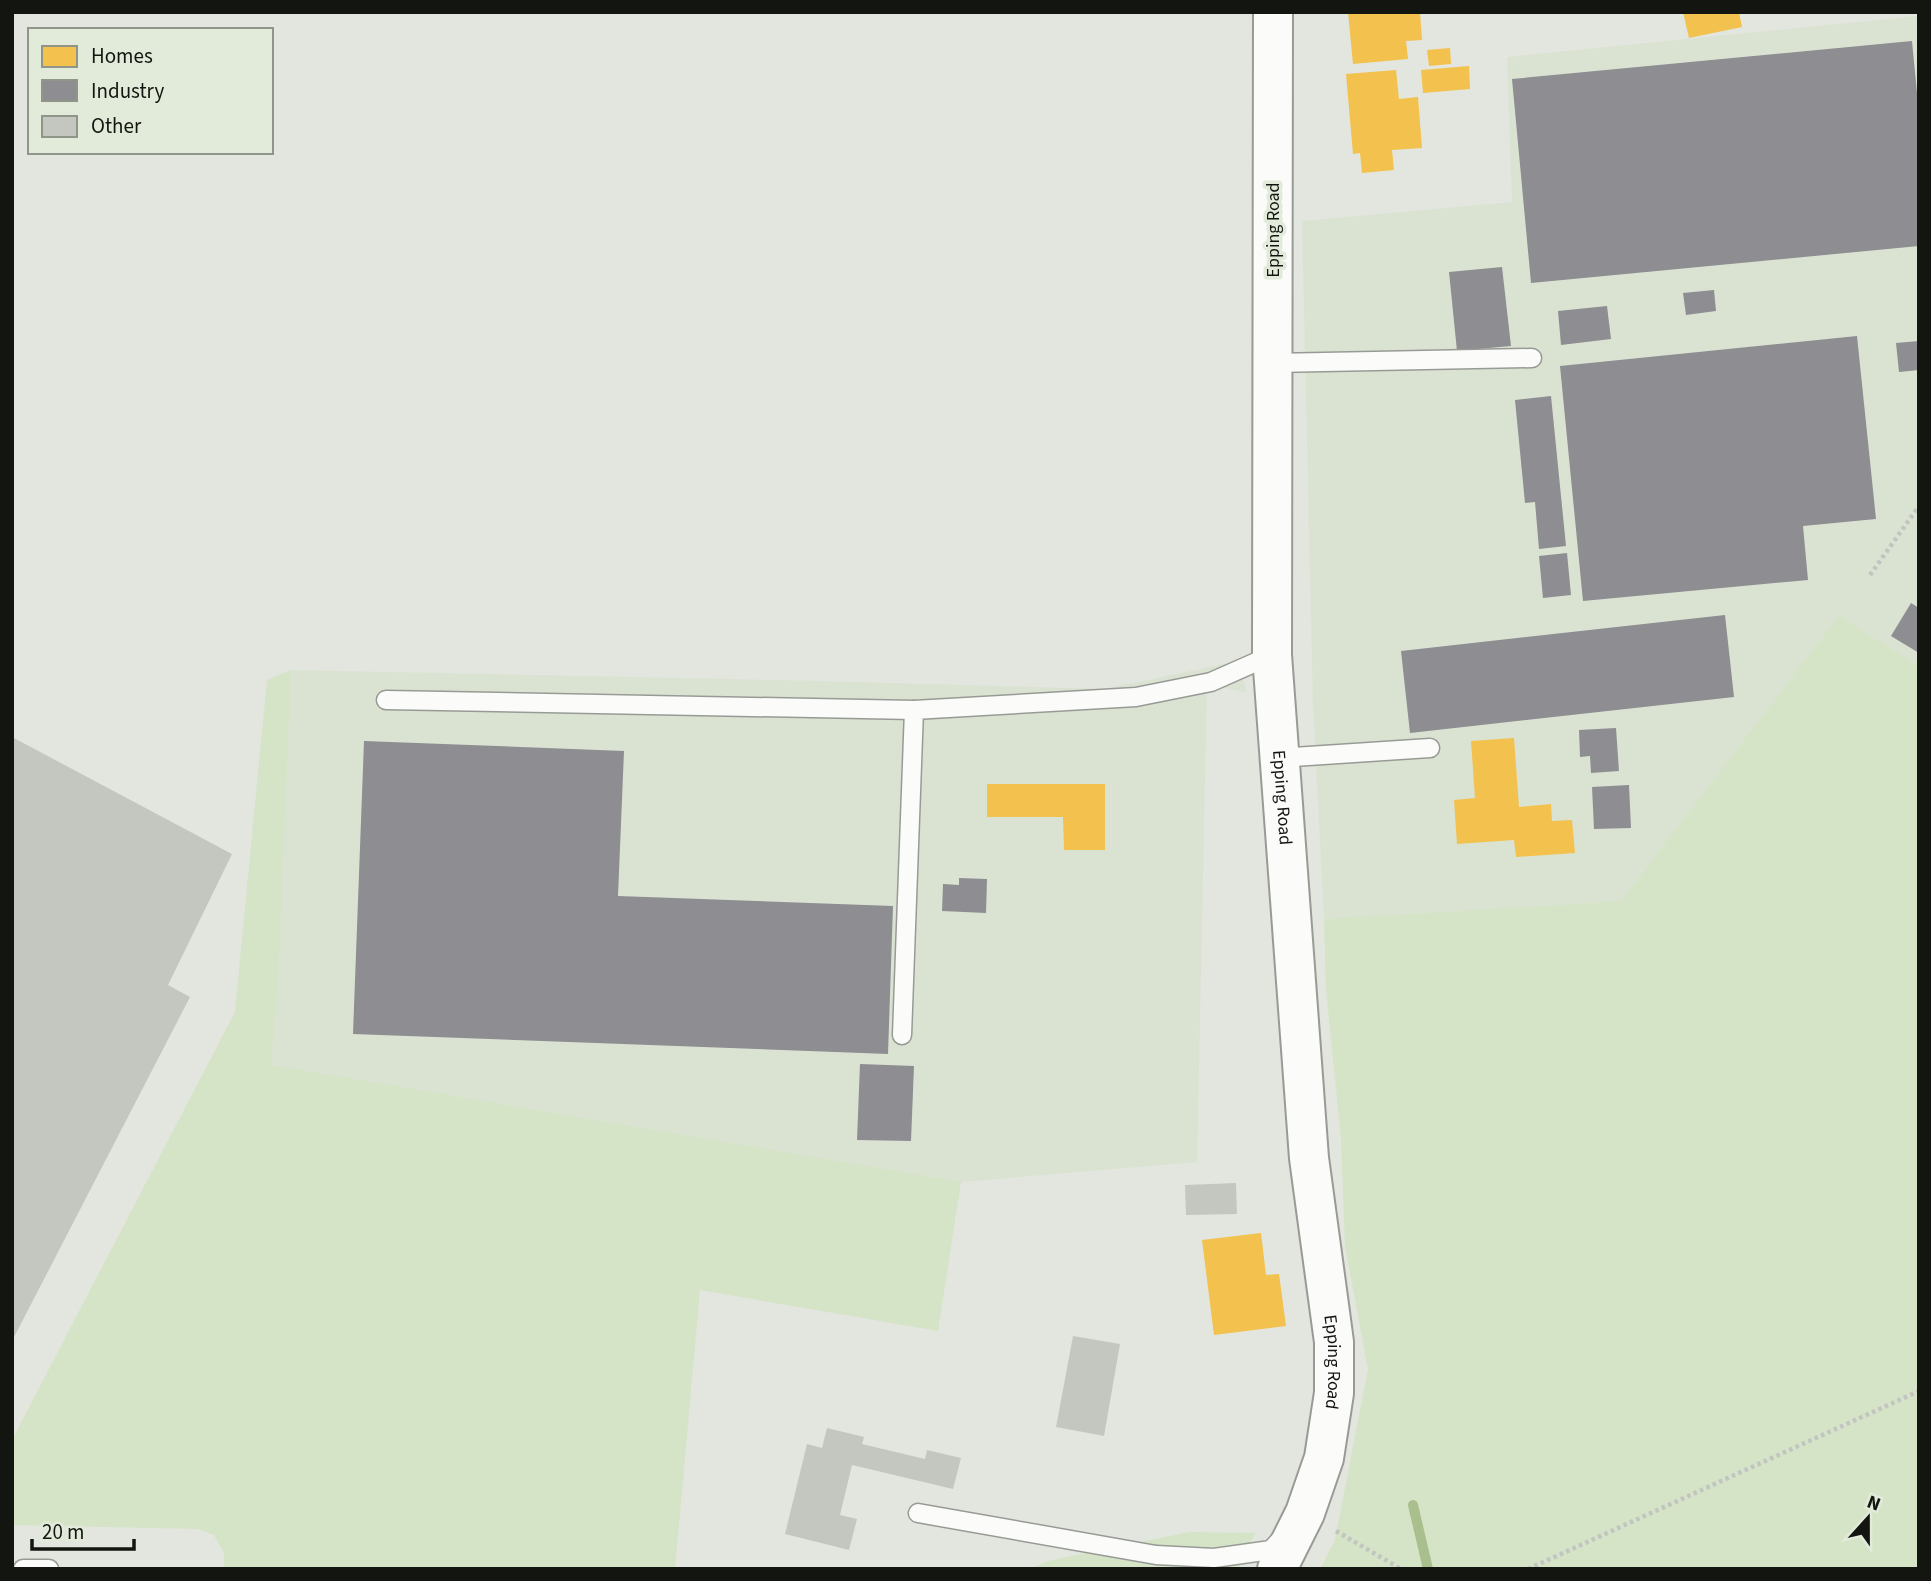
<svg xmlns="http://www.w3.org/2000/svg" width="1931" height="1581" font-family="'Source Sans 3',sans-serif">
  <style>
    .built { fill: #dae3d2 }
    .green { fill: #d5e3c6 }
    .homes { fill: #f2c14e }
    .industry { fill: #8d8d92 }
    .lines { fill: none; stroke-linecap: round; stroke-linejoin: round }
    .stream { stroke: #a9c08e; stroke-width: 10 }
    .building { fill: #c4c7c0 }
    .lane-casing { stroke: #989b95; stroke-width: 21 }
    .secondary-casing { stroke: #989b95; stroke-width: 42 }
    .path { stroke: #c2c4c1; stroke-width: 4.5; stroke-dasharray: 3.5 3.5; stroke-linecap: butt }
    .lane { stroke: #fbfbfa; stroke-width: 18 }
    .secondary { stroke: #fbfbfa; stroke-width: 38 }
    .labels { text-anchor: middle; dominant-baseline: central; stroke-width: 7; stroke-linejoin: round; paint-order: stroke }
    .street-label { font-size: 18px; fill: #121510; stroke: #e2eada }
  </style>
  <rect width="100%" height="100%" fill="#e2e6de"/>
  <g class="built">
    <polygon points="1919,16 1919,666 1839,617 1621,901 1324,919 1313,703 1302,221 1512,202 1507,57"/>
    <polygon points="1240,661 1246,692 1207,685 1197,1162 961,1182 270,1065 291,670 780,680 1104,689"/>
  </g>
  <g class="green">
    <polygon points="1839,616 1919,666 1919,1569 1320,1569 1335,1540 1368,1369 1345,1246 1341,1139 1326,990 1324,919 1621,901"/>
    <polygon points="291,670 278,977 271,1065 961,1182 938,1331 700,1290 675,1569 224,1569 224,1553 214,1535 198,1529 12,1525 12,1440 235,1012 267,680"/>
    <polygon points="1189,1532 1255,1533 1238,1569 1030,1569 1048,1561"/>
  </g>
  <g class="homes">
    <polygon points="1348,12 1420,12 1422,40 1406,41 1408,59 1353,64"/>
    <polygon points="1683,12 1739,12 1742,27 1689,38"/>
    <polygon points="1450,48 1451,64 1429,66 1427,50"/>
    <polygon points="1469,66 1470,89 1423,93 1421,70"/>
    <polygon points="1396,70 1399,99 1418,97 1422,148 1392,150 1394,170 1362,173 1360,153 1353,154 1346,74"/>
    <polygon points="1514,738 1519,807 1551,804 1552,821 1572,820 1575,853 1516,857 1514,840 1457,844 1454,800 1475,798 1471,741"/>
    <polygon points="987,784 1105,784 1105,850 1064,850 1063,817 987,817"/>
    <polygon points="1261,1233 1266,1275 1279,1274 1286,1326 1214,1335 1202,1240"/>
  </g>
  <g class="industry">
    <polygon points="1912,41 1919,114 1919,246 1531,283 1512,79"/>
    <polygon points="1502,267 1511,346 1457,351 1449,272"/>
    <polygon points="1714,290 1716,311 1686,315 1683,293"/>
    <polygon points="1607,306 1611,339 1561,345 1558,311"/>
    <polygon points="1857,336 1876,519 1803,526 1808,580 1583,601 1560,366"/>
    <polygon points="1919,341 1919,370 1899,372 1896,343"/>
    <polygon points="1551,396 1566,546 1539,549 1535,502 1525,503 1515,400"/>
    <polygon points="1567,553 1571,595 1543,598 1539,556"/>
    <polygon points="1911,603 1919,608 1919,653 1891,636"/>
    <polygon points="1725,615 1734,697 1410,733 1401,651"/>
    <polygon points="1616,728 1619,771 1591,773 1590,756 1580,757 1579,730"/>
    <polygon points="364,741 624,751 618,896 893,906 888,1054 353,1034"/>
    <polygon points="1629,785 1631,828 1594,829 1592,787"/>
    <polygon points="959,878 987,879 986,913 942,911 943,884 959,885"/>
    <polygon points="860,1064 914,1066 911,1141 857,1140"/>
  </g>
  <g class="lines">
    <polyline class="stream" points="1413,1505 1428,1569"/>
  </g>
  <g class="building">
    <polygon points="12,737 232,854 168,985 190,997 12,1341"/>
    <polygon points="1236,1183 1237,1214 1186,1215 1185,1185"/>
    <polygon points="1073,1336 1120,1344 1104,1436 1056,1427"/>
    <polygon points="827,1428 864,1437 862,1444 925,1459 927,1450 961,1458 953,1489 852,1465 840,1515 857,1519 849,1550 785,1534 807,1444 822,1448"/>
  </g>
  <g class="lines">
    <g class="lane-casing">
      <g id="lane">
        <polyline points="1273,363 1532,358"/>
        <polyline points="386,700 914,710"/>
        <polyline points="1278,758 1430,748"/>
        <polyline points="902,1035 914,710 1136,697 1211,682 1272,655"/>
        <polyline points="918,1513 1156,1555 1214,1558 1271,1550 1281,1539"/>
        <polyline points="23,1569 49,1569"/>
      </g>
    </g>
    <g class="secondary-casing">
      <g id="secondary">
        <path id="s1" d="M1273 12 1272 655 1309 1158 1334 1342V1393L1324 1458 1305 1513 1277 1569"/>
      </g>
    </g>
    <g class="path">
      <polyline points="1870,575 1919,506"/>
      <polyline points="1336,1531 1401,1569"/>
      <polyline points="1528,1569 1919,1391"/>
    </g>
    <use href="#lane" class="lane"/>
    <use href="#secondary" class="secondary"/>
  </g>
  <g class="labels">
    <g class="street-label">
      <text transform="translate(1273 230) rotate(-90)">Epping Road</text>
      <text stroke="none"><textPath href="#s1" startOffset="786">Epping Road</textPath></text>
      <text stroke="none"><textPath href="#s1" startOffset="1353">Epping Road</textPath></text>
    </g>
  </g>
  <rect width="1931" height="1581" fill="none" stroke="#121510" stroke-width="28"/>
  <rect x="28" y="28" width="245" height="126" fill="#e2eada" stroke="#8f9589" stroke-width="2"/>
  <rect x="42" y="46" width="35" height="21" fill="#f2c14e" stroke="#8f9589" stroke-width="2"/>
  <text x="91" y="63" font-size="21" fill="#121510">Homes</text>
  <rect x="42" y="80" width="35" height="21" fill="#8d8d92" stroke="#8f9589" stroke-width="2"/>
  <text x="91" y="98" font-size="21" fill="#121510">Industry</text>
  <rect x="42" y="116" width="35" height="21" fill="#c4c7c0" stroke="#8f9589" stroke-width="2"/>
  <text x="91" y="133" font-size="21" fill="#121510">Other</text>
  <g transform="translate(1868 1518) rotate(21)" stroke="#e2eada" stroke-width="5" paint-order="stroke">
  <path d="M0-5L12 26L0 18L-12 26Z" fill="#121510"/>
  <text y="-10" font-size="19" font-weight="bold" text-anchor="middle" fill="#121510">N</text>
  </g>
  <path d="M32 1539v10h102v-10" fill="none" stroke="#121510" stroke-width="3.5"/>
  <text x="42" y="1539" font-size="21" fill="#121510" stroke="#e2eada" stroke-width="5" paint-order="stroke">20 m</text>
</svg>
